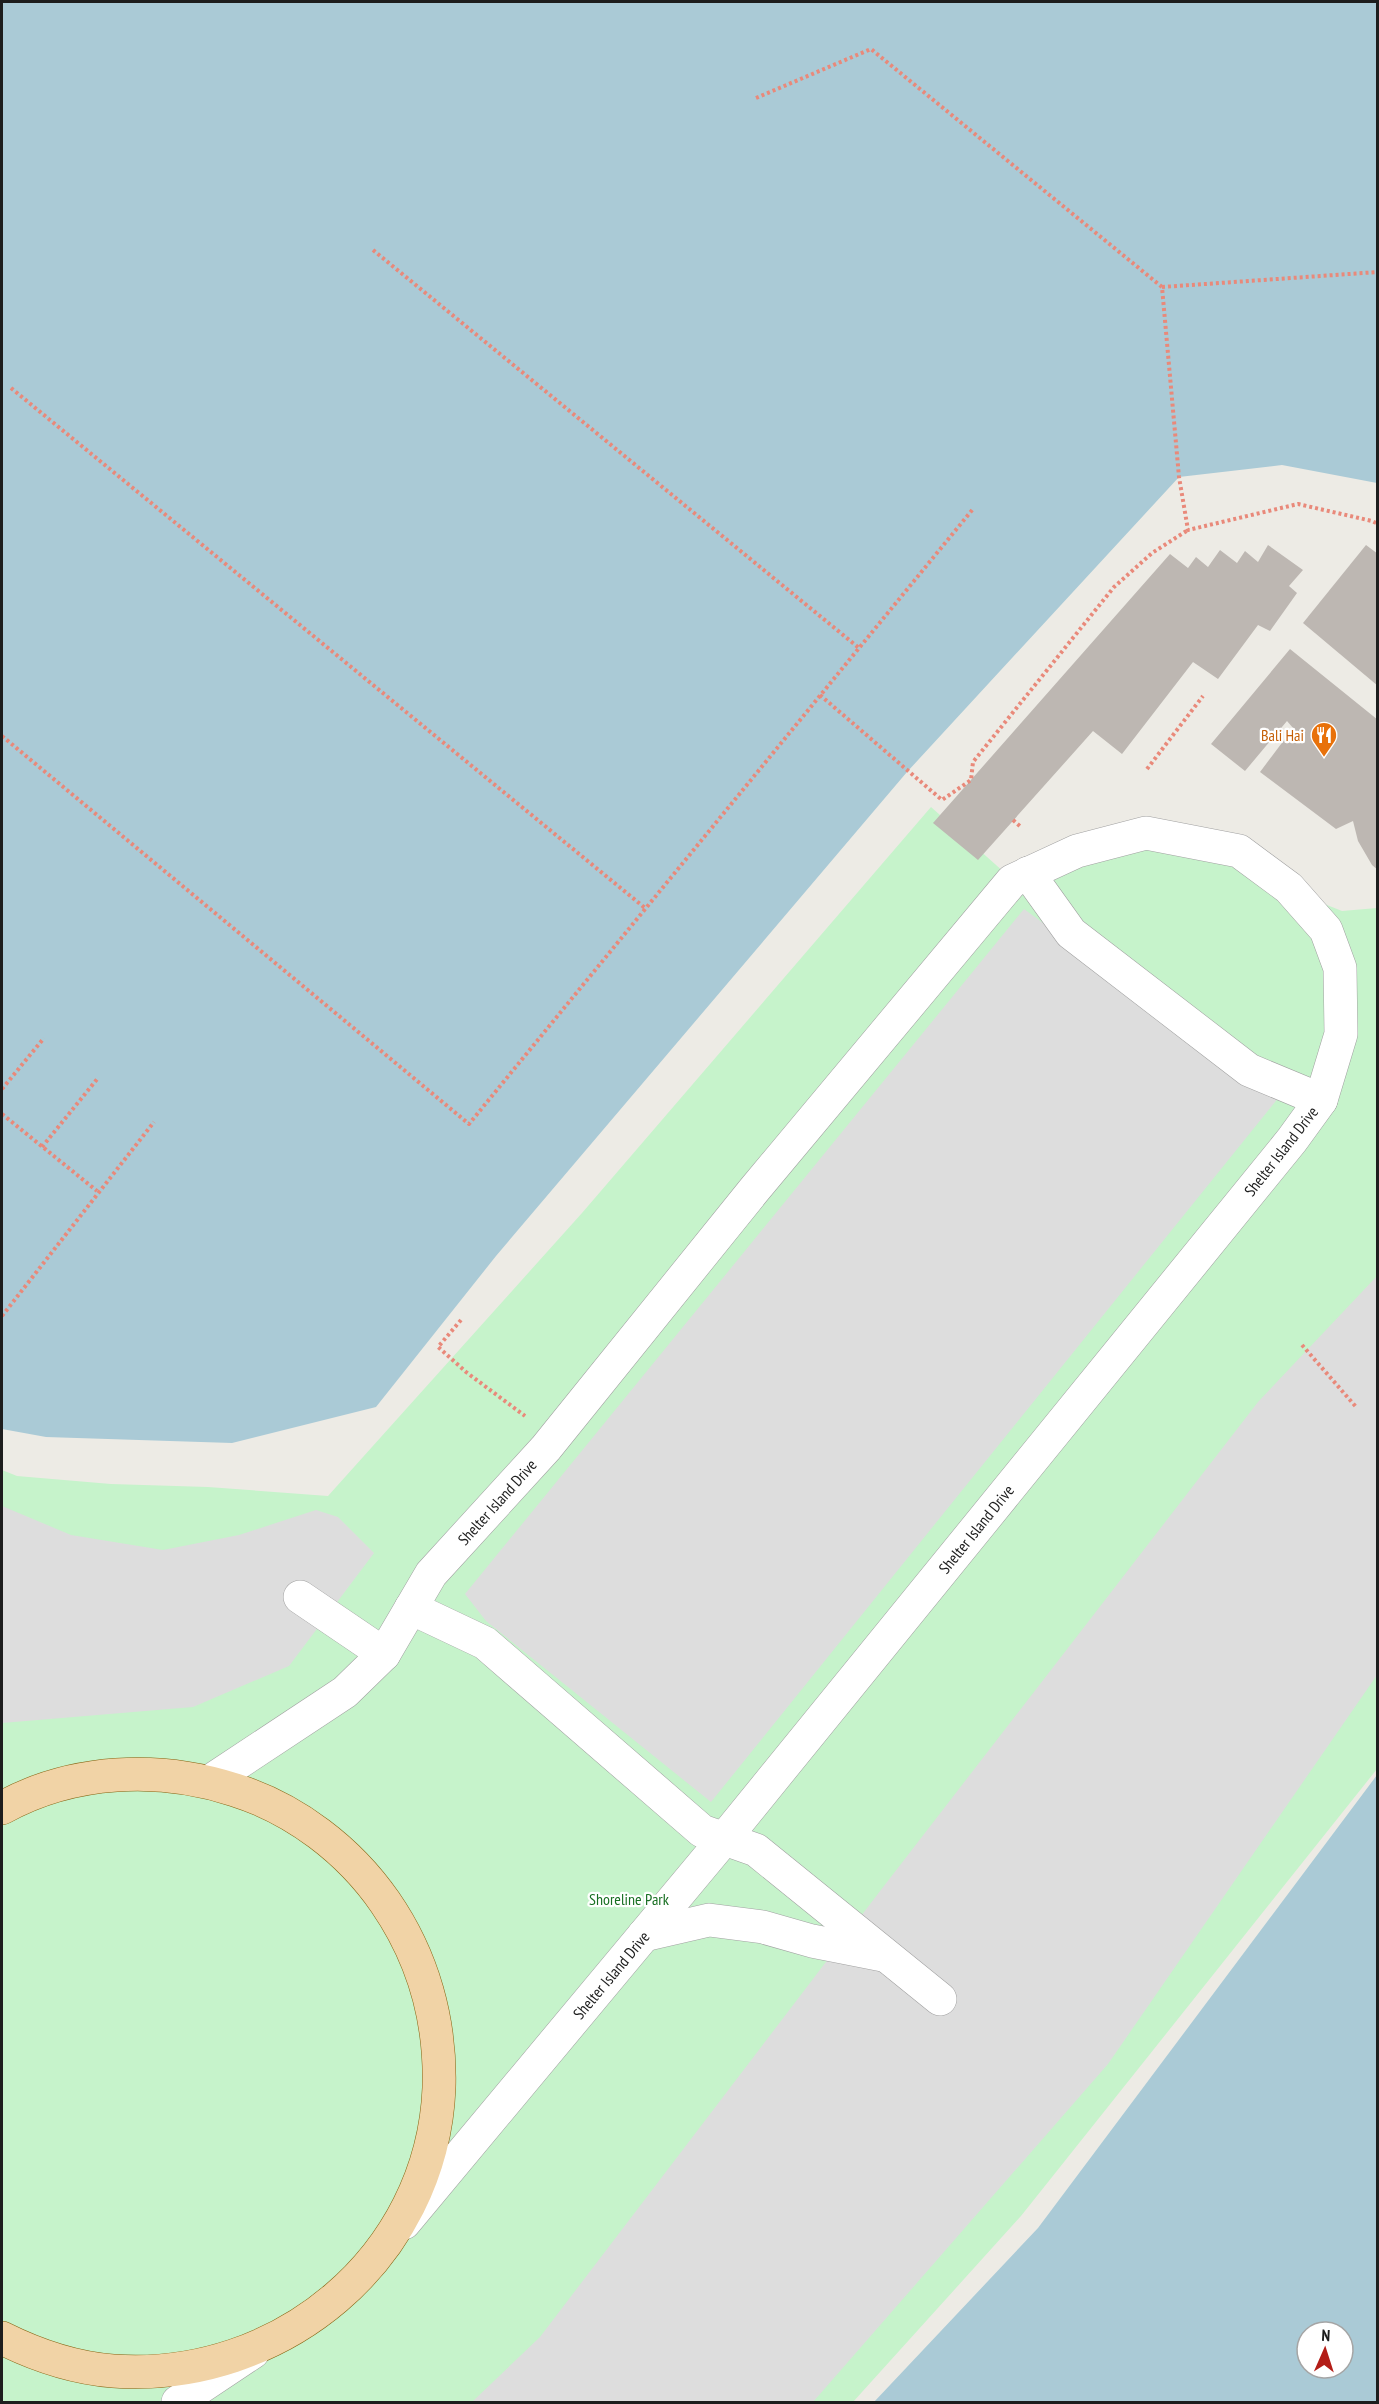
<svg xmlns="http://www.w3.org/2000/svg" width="1379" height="2404" font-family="'PT Sans Narrow',sans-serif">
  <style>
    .park { fill: #c6f3cb }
    .parking { fill: #ddd }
    .water { fill: #aacad6; fill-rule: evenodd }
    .building { fill: #bdb7b2 }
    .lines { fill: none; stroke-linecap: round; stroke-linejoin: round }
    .minor-casing { stroke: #a1a1a1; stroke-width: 34 }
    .major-casing { stroke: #856311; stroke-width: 34 }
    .path { stroke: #e9897a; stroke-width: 4; stroke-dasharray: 3 3; stroke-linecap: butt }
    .minor { stroke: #fff; stroke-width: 33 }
    .major { stroke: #f1d3a6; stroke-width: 33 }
    .labels { text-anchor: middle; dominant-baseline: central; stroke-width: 4.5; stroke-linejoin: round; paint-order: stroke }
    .food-label { font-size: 16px; fill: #c56008; stroke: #fff; text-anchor: end }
    .street-label { font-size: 16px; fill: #1d1d1d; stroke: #fff }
    .park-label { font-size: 16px; fill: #186f22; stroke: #fff }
  </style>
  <rect width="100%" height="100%" fill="#edebe5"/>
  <polygon class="park" points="931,807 1005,873 1047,870 1163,834 1292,891 1342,911 1377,908 1377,1769 1021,2216 853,2402 2,2402 2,1470 17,1476 111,1484 208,1487 328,1496 582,1213"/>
  <g class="parking">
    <polygon points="1024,909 1279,1097 711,1802 486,1621 465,1594"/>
    <polygon points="1377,1276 1377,1675 1108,2064 813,2402 472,2402 540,2337 877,1895 1258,1402"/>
    <polygon points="2,1506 71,1535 163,1550 239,1535 316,1510 338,1517 374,1553 289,1666 193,1707 2,1723"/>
  </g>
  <g class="water">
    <polygon points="2,2 1377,2 1377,483 1282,465 1179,477 907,772 496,1256 376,1407 232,1443 46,1437 2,1429"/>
    <path d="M1377 1775V2402H874L1038 2228ZM1307 2332H1343V2368H1307Z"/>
  </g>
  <g class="building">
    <polygon points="1268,545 1303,570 1289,586 1297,593 1270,631 1258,625 1218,679 1193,662 1122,754 1093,731 978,860 933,823 1170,554 1188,568 1196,557 1208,567 1220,550 1237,563 1245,551 1258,562"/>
    <polygon points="1366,545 1378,554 1378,686 1303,623"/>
    <polygon points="1290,649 1378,720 1378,870 1372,865 1358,841 1353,821 1336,829 1260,772 1293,728 1287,721 1245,771 1211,744"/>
  </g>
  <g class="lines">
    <g class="minor-casing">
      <g id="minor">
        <polyline points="1028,873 1071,933 1249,1070 1321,1100"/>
        <polyline points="300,1597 384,1654"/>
        <polyline points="411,1608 485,1643 702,1831 756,1850 940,1999"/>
        <polyline points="209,1782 345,1692 384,1654 431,1574 546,1448 754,1190 1012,881 1077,851 1146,833 1239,851 1289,888 1326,930 1340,968 1341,1034 1321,1100 1292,1140 724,1839 404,2223"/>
        <polyline points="644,1935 709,1920 763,1927 812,1941 883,1955"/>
        <polyline points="178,2402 253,2352"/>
      </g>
    </g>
    <g class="major-casing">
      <path id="major" d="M2 1808C72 1769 159 1765 235 1790 295 1809 349 1850 385 1902 423 1957 441 2021 439 2088 432 2258 280 2383 113 2371 75 2368 36 2355 2 2338"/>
    </g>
    <g class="path">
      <polyline points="756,98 871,49 1162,287 1179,477 1188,530 1298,504 1372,521 1378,524"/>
      <polyline points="373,250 859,648"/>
      <polyline points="1162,287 1378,272"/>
      <polyline points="11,388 645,908"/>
      <polyline points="820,695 942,800 971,780 973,762 1114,587 1152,553 1188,530"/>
      <polyline points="2,736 469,1124 973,509"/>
      <polyline points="1147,769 1203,696"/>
      <polyline points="1013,820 1021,827"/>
      <polyline points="2,1089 44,1038"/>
      <polyline points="2,1114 97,1191"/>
      <polyline points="42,1147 98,1078"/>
      <polyline points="2,1316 154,1122"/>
      <polyline points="461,1320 438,1347 466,1372 525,1416"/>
      <polyline points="1302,1345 1357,1408"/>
    </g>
    <use href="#minor" class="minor"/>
    <use href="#major" class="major"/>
  </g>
  <defs>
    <g id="restaurant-pin" transform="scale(1.35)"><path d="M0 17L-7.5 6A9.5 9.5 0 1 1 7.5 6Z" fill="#e8710a" stroke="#fff"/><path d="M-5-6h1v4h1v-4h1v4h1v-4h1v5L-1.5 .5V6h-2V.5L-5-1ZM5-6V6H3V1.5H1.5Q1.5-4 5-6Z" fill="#fff"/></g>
  </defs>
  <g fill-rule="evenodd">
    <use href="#restaurant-pin" x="1324" y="735"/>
  </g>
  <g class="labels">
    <g class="food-label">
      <text x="1304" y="735">Bali Hai</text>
    </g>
    <g class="street-label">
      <text transform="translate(1281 1151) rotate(-52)">Shelter Island Drive</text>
      <text transform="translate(497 1502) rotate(-48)">Shelter Island Drive</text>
      <text transform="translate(976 1529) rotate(-51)">Shelter Island Drive</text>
      <text transform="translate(611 1975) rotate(-50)">Shelter Island Drive</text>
    </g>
    <g class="park-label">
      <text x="629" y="1899">Shoreline Park</text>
    </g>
  </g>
  <rect width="1379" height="2404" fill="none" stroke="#1d1d1d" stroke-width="6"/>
  <g transform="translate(1325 2350) rotate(3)"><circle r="28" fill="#ffffff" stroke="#a5a5a5" stroke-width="1.5"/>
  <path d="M0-4.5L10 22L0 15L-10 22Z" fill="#b31d17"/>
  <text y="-9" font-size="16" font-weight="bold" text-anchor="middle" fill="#1d1d1d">N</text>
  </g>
</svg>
